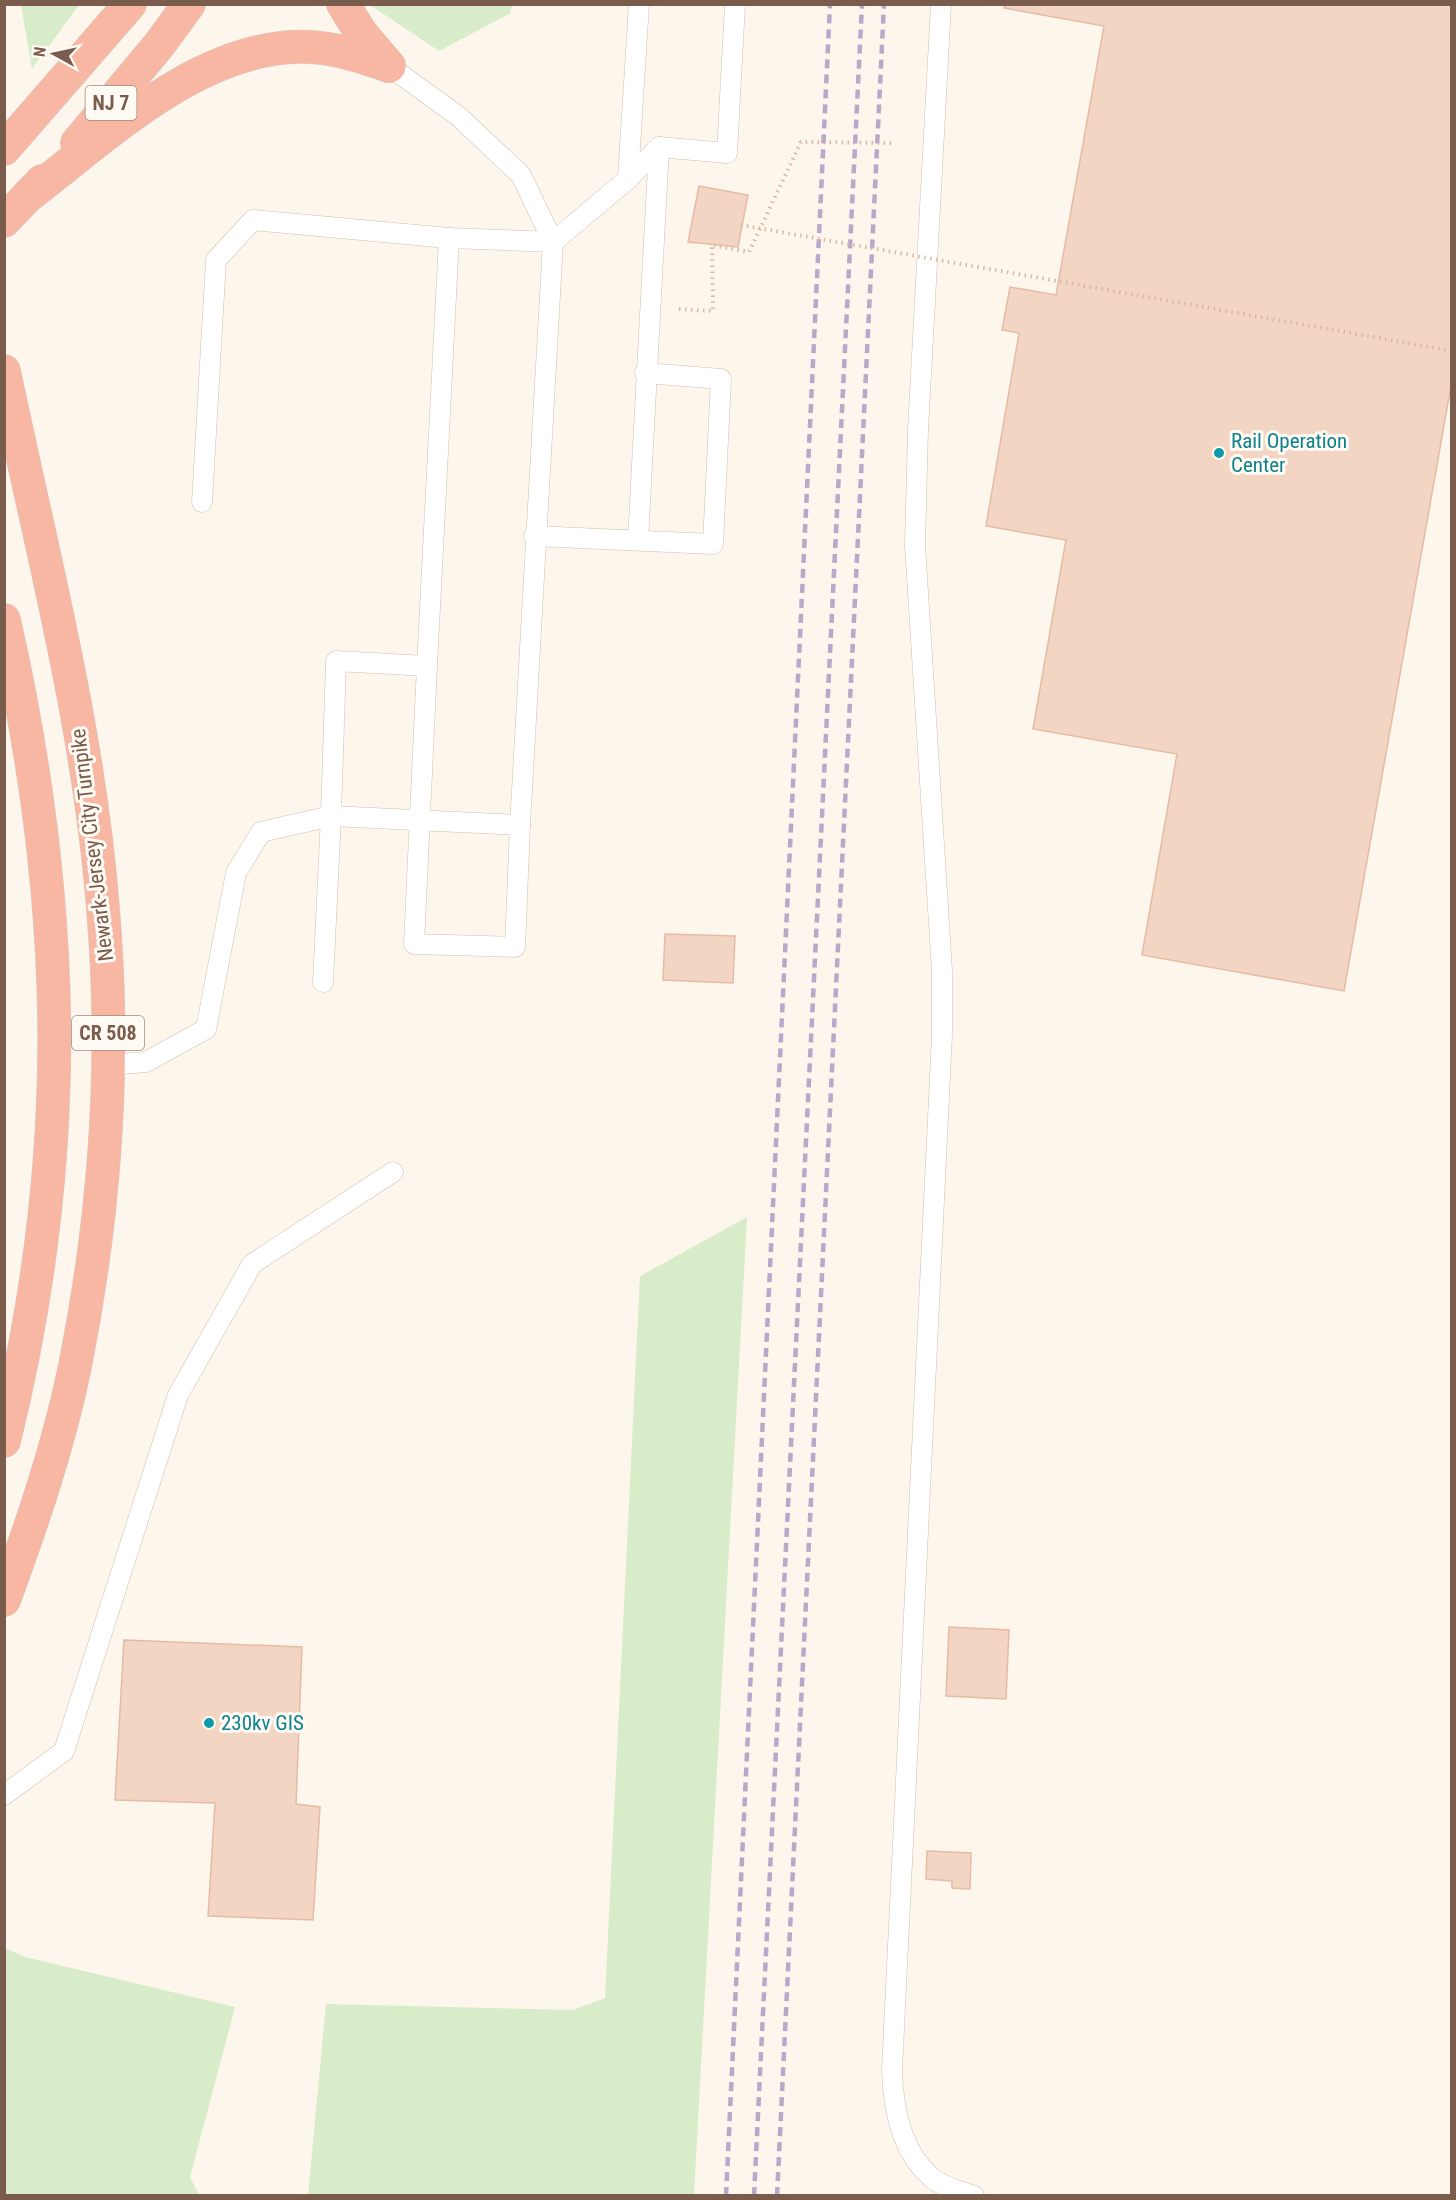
<svg xmlns="http://www.w3.org/2000/svg" width="1456" height="2200" font-family="'Roboto Condensed',sans-serif">
  <style>
    .green { fill: #d8ecc9 }
    .building { fill: #f3d5c3; stroke: #e6bba3; stroke-width: 1.5 }
    .lines { fill: none; stroke-linecap: round; stroke-linejoin: round }
    .lane-casing { stroke: #d1beb0; stroke-width: 21 }
    .highway-casing { stroke: #dad1cd; stroke-width: 34 }
    .path { stroke: #d9b8a5; stroke-width: 4; stroke-dasharray: 1.5 4.5; stroke-linecap: butt }
    .lane { stroke: #fff; stroke-width: 20 }
    .highway { stroke: #f7b7a3; stroke-width: 33 }
    .rail { stroke: #b9a8c9; stroke-width: 4.5; stroke-dasharray: 9 6; stroke-linecap: butt }
    .path-bridge { stroke: #d9b8a5; stroke-width: 4; stroke-dasharray: 1.5 4.5; stroke-linecap: butt }
    .culture-dot { fill: #0f9aa8; stroke: #fffaf3; stroke-width: 2 }
    .labels { text-anchor: middle; dominant-baseline: central; stroke-width: 6; stroke-linejoin: round; paint-order: stroke }
    .shield { fill: #fffaf3; stroke: #a28b7f; stroke-width: 1.5 }
    .shield-label { font-size: 20px; font-weight: bold; fill: #7a5c4d }
    .culture-label { font-size: 21px; fill: #0d838f; stroke: #fffaf3; text-anchor: start }
    .street-label { font-size: 21px; fill: #7a5c4d; stroke: #fffaf3 }
  </style>
  <rect width="100%" height="100%" fill="#fdf6ec"/>
  <g class="green">
    <polygon points="21,5 79,5 32,69"/>
    <polygon points="370,5 513,5 509,14 439,51"/>
    <polygon points="747,1217 694,2195 308,2195 326,2004 573,2010 605,1998 640,1276"/>
    <polygon points="5,1948 25,1957 235,2007 190,2177 199,2195 5,2195"/>
  </g>
  <g class="building">
    <polygon points="1005,4 1452,4 1452,380 1344,991 1142,955 1177,754 1033,729 1066,540 986,526 1019,333 1002,330 1010,287 1056,295 1104,26 1004,8"/>
    <polygon points="699,186 748,195 738,247 688,242"/>
    <polygon points="665,934 735,936 733,983 663,980"/>
    <polygon points="949,1627 1009,1630 1006,1699 946,1696"/>
    <polygon points="124,1640 302,1647 296,1804 320,1807 313,1920 208,1916 215,1803 115,1800"/>
    <polygon points="927,1851 971,1853 970,1889 952,1888 952,1881 926,1879"/>
  </g>
  <g class="lines">
    <g class="lane-casing">
      <g id="lane">
        <path d="M941 4 918 430 915 545 942 971V1035L892 2070C893 2107 901 2151 931 2177 942 2187 960 2191 974 2196"/>
        <polyline points="389,66 458,116 521,175 553,242 520,825"/>
        <polyline points="628,179 639,4"/>
        <polyline points="202,502 216,260 253,220 449,238"/>
        <polyline points="534,536 713,544 721,379 645,373"/>
        <polyline points="638,540 659,147 727,153 735,4"/>
        <polyline points="323,982 331,816 520,825 515,947 414,944 427,666"/>
        <polyline points="107,1065 146,1062 206,1029 236,873 261,832 331,816 336,661 427,666 449,238 553,242 628,179 659,147"/>
        <polyline points="4,1795 64,1751 178,1395 252,1264 393,1172"/>
      </g>
    </g>
    <g class="highway-casing">
      <g id="highway">
        <polyline points="343,4 361,33 389,66"/>
        <polyline points="77,143 159,45 189,4"/>
        <polyline points="4,149 130,4"/>
        <path d="M28 196C107 136 203 42 309 47 336 48 363 57 389 66"/>
        <polyline points="4,221 42,181"/>
        <path d="M4 371C41 549 89 727 103 909 116 1061 105 1216 75 1366 59 1445 32 1524 4 1600"/>
        <path d="M4 620C68 903 74 1158 4 1441"/>
      </g>
    </g>
    <polyline class="path" points="679,309 713,311 712,245 749,252 801,142 895,143"/>
    <use href="#lane" class="lane"/>
    <use href="#highway" class="highway"/>
    <g class="rail">
      <polyline points="726,2196 830,4"/>
      <polyline points="754,2196 862,4"/>
      <polyline points="777,2196 884,4"/>
    </g>
    <polyline class="path-bridge" points="741,225 1452,351"/>
  </g>
  <g class="culture-dot">
    <circle cx="1219" cy="453" r="6"/>
    <circle cx="209" cy="1723" r="6"/>
  </g>
  <g class="labels">
    <g class="shield">
      <rect x="85.5" y="86" width="51" height="34" rx="4.5"/>
      <rect x="72" y="1016" width="72" height="34" rx="4.5"/>
    </g>
    <g class="shield-label">
      <text x="111" y="103">NJ 7</text>
      <text x="108" y="1033">CR 508</text>
    </g>
    <g class="culture-label">
      <text x="1231" y="441">Rail Operation<tspan x="1231" dy="24">Center</tspan></text>
      <text x="221" y="1723">230kv GIS</text>
    </g>
    <g class="street-label">
      <text transform="translate(92 845) rotate(-97)">Newark-Jersey City Turnpike</text>
    </g>
  </g>
  <rect width="1456" height="2200" fill="none" stroke="#7a5c4d" stroke-width="12"/>
  <g transform="translate(54 54) rotate(278)" stroke="#fffaf3" stroke-width="4.5" paint-order="stroke">
  <path d="M0-4.5L10 22L0 15L-10 22Z" fill="#7a5c4d"/>
  <text y="-9" font-size="16" font-weight="bold" text-anchor="middle" fill="#7a5c4d">N</text>
  </g>
</svg>
